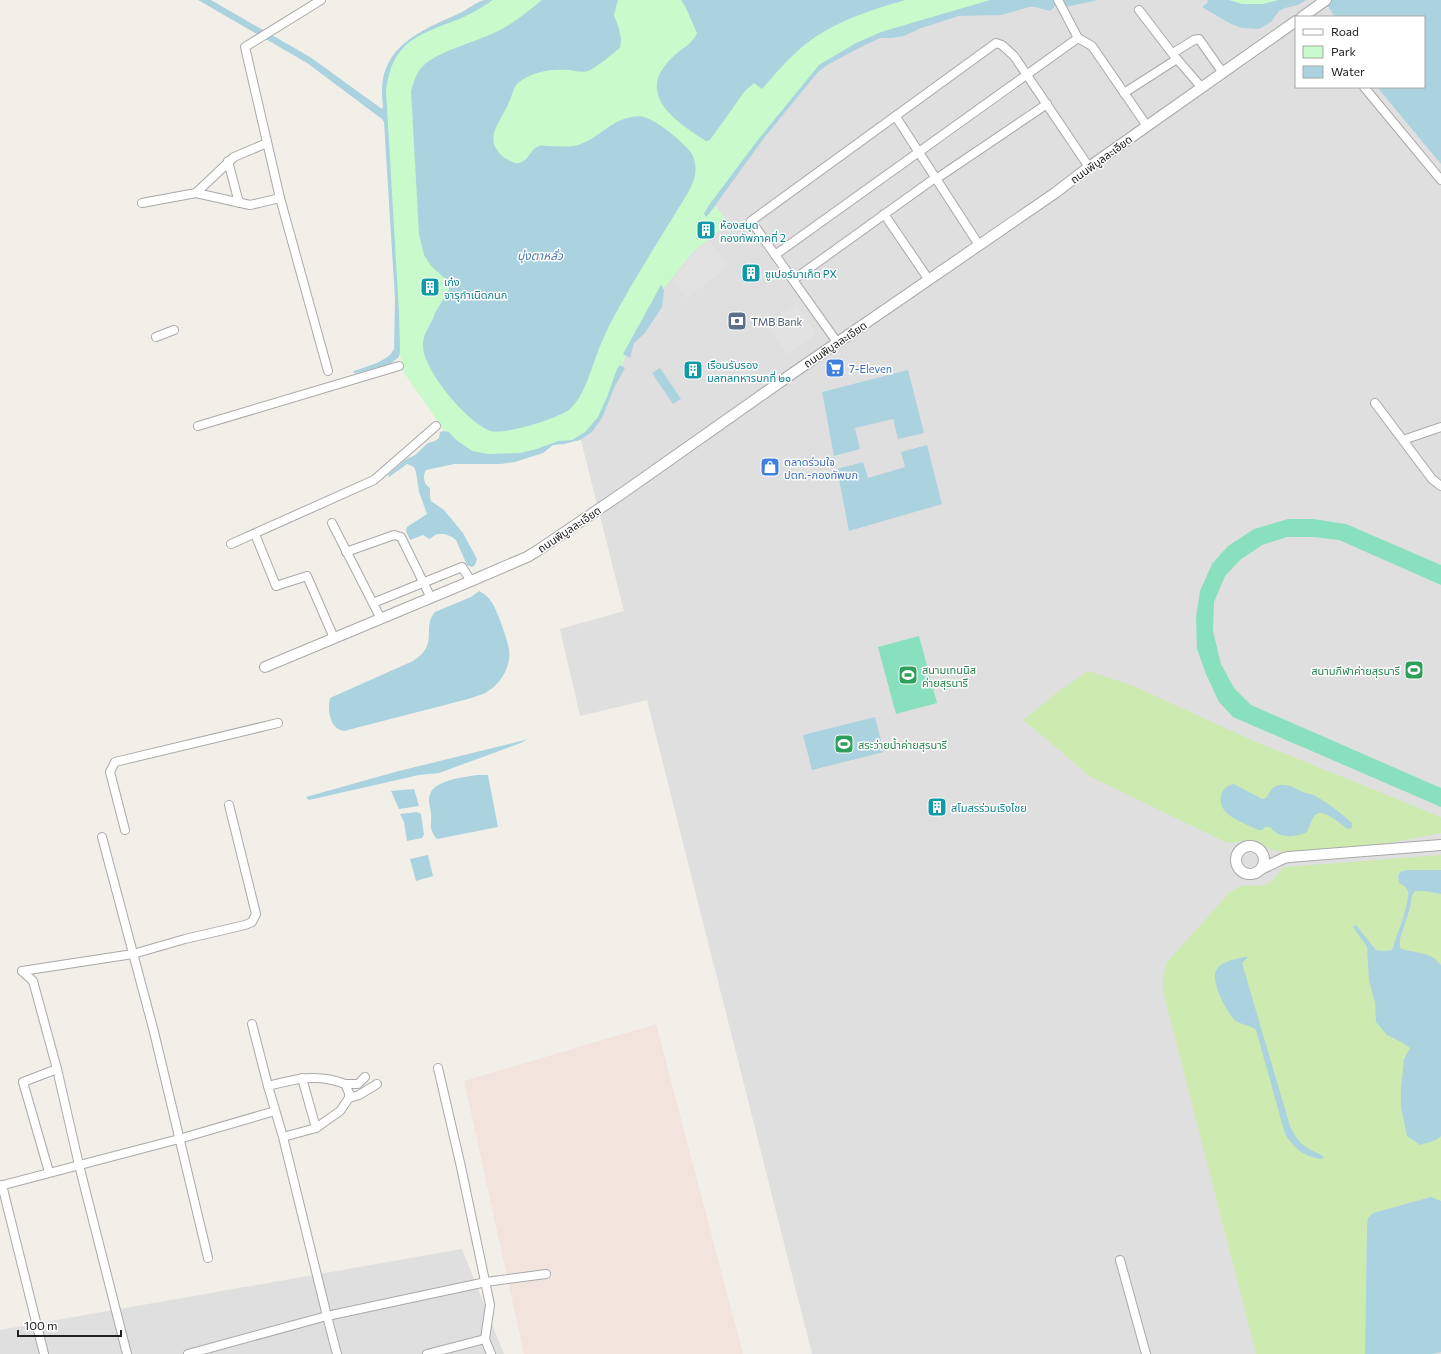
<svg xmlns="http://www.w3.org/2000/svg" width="1441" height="1354" font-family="Commissioner,'Noto Sans Thai',sans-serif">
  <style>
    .residential { fill: #e0dfdf; fill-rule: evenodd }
    .military { fill: #f3e3dd }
    .grass { fill: #cdebb0 }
    .park { fill: #c8facc }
    .pitch { fill: #88e0be }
    .parking { fill: #e2e2e2 }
    .water { fill: #aad3df }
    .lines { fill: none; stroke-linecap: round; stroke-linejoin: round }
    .minor-casing { stroke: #a9a9a9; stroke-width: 10 }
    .tertiary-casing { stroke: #a9a9a9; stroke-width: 12 }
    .minor { stroke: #fff; stroke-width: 8 }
    .tertiary { stroke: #fff; stroke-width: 10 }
    .labels { text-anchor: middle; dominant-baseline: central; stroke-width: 3; stroke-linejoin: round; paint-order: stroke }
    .street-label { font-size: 11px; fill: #222; stroke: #fff }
    .culture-label { font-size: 11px; fill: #0d838f; stroke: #fff; text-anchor: start }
    .service-label { font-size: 11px; fill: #4e5e75; stroke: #fff; text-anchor: start }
    .shop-label { font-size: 11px; fill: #366cbe; stroke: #fff; text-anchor: start }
    .leisure-label { font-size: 11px; fill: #27864d; stroke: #fff; text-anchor: start }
    .water-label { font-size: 12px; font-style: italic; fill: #4a7aab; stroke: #fff }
  </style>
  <rect width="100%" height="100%" fill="#f2efe9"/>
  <g class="residential">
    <path d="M674 0H1441V1354H812L647 700 580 716 560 629 624 611 577 425ZM1296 17H1424V87H1296Z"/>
    <polygon points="462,1249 504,1354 0,1354 0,1330"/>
  </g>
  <polygon class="military" points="656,1024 743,1354 524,1354 464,1081"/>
  <g class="grass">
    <polygon points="1088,671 1131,685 1254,741 1441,817 1441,833 1378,845 1280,852 1270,849 1257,842 1250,840 1231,843 1223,841 1091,777 1023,720 1055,694"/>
    <path d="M1441 855V870H1406L1400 872 1398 876 1399 883C1403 885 1406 887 1408 891 1410 902 1396 938 1392 950L1384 951 1376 950 1356 925 1360 937 1367 947 1369 981 1375 1002 1376 1022 1387 1035 1403 1043 1410 1048 1404 1059 1436 1140 1441 1136V1201L1431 1197 1373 1213 1368 1219 1367 1227 1365 1354H1256L1163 991V975L1167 962 1230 892C1234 890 1237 887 1241 886 1247 884 1251 886 1257 886 1269 887 1277 875 1284 867Z"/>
    <path d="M1415 891H1424L1441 894V965C1428 949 1416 955 1400 948V939L1410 908 1412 896Z"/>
  </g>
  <g class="park">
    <polygon points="489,0 1005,0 879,36 823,66 777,118 714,204 729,224 694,251 659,294 627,353 605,408 596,425 582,436 574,441 552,444 517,457 470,454 447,435 403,371 398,344 384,95 390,61 404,45 419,34"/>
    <polygon points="1221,0 1292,0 1265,6 1244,6"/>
  </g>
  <g class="pitch">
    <polygon points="1288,519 1313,519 1346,524 1441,565 1441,585 1339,540 1314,537 1287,537 1262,545 1240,560 1225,576 1214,602 1213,631 1221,664 1234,688 1251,705 1441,788 1441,807 1233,717 1219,702 1206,674 1197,649 1196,618 1200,591 1212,564 1228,546 1254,529"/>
    <polygon points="919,636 937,703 896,714 878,647"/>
  </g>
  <g class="parking">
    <polygon points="710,241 729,267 686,298 673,279 695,252"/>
    <polygon points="796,303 817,333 787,355 767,324"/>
  </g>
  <g class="water">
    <path d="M198 0H211L310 57 382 109 383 106C375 49 415 33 460 13 467 10 476 2 484 0 487 0 491 0 493 0 484 6 474 12 464 17 447 24 417 33 404 47 392 59 388 75 386 91L399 312 400 352 399 357 390 364 357 373H353L354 371C367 366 388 362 394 349L395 299 384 122 382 119 307 63Z"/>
    <path d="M542 0H618L614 15 619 29 621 40 620 48C612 54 596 68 588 71 582 73 576 71 570 70 551 69 533 71 518 83 513 88 512 96 509 102 502 121 480 139 505 158 509 160 514 164 519 163 528 162 530 149 539 146 542 145 546 146 548 146 559 146 571 148 581 144 599 137 612 120 632 117 635 116 641 116 644 117 656 120 688 145 693 156 698 169 695 180 689 191 662 236 633 280 609 326 605 335 600 345 597 354 590 372 585 394 571 408 561 418 505 435 491 431 468 424 421 368 423 344 423 336 427 331 430 324 432 321 434 317 435 313 439 305 445 298 449 290V282L432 267 424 255 419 234 411 91C414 82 416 72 423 66 438 51 476 42 496 32 513 24 527 12 542 0Z"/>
    <path d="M681 0H905C871 10 836 21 807 43 790 56 776 73 762 89L754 83 744 92 710 140 706 141C673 120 632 92 676 54 684 47 693 43 697 33L685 6Z"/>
    <polygon points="990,0 1054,0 1056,5 1050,11 1035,7 1029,7 1001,15 959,16 921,28 904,36 891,38 880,38 861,47 829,64 818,72 764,138 709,214 706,217 704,214 709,205 757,141 819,65 856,43 881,32"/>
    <polygon points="1062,0 1098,0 1066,7"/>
    <polygon points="1207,0 1229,0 1242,4 1263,4 1278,0 1306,0 1298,5 1285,8 1279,11 1271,22 1259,29 1242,28 1231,24 1202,7 1208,2"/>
    <polygon points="1324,0 1441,0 1441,164 1377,87 1424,87 1424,17 1335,17"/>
    <polygon points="661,285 664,290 662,307 645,333 634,343 630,358 623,354"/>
    <path d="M620 365 625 368 615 386 602 418 592 432 580 440 564 444 553 445 543 453 515 462 500 464H454L426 470C422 476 424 485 430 488V497L431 501 444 510 463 533 477 559 475 565 472 567 467 565 456 540 452 537 445 534H437L429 539 423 535 410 540 406 531 407 527 427 514 419 492 416 472 414 467 407 464 389 477 388 475 405 460 415 455 428 443 435 441 439 438 440 432 444 431 449 432 455 439 472 451 488 454 520 453 537 449 558 441 572 440 585 432 598 417 607 397 617 369Z"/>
    <polygon points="660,368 681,399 673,404 652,373"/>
    <polygon points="908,370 924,433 898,439 893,419 855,428 860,449 834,456 822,392"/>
    <polygon points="927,445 942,504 849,531 837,469 863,462 868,478 905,467 901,452"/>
    <path d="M479 591C491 596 495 608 500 620 503 629 507 639 509 649 512 667 499 687 483 694 478 696 473 697 468 699L344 731C330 729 327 710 330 698L413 661C440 644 421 628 435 612L471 597Z"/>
    <polygon points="875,717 884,752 812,770 803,735"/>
    <polygon points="529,739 518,744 439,773 419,775 309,800 306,797 395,772"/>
    <path d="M477 775H488L498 827 437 839C428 829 432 824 431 813 430 806 427 799 431 792 437 780 465 777 477 775Z"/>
    <path d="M1234 784 1262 799 1266 798C1269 794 1271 788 1276 786 1286 782 1296 789 1305 793 1309 794 1314 794 1317 797 1330 804 1341 813 1352 823V828L1348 829C1340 824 1323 807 1315 815 1311 819 1310 827 1307 832 1294 838 1280 839 1270 827H1265L1262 830H1258C1245 823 1217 816 1221 796 1223 788 1227 786 1234 784Z"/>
    <polygon points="414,789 419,806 399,809 391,791"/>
    <polygon points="417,812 421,814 424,835 422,838 407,841 404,822 400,814"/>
    <polygon points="428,855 433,876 416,881 410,859"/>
    <path d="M1406 870H1441V894L1424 891H1415L1412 896 1410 908 1400 939V948C1416 955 1428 949 1441 965V1136L1436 1140 1420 1145 1407 1136 1401 1108V1089L1404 1059 1410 1048 1403 1043 1387 1035 1376 1022 1375 1002 1369 981 1367 947 1353 927 1356 925 1376 950 1384 951 1392 950C1396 938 1410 902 1408 891 1406 887 1403 885 1399 883L1398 876 1400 872Z"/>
    <path d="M1245 957H1248L1242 963 1290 1126C1295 1137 1300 1144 1311 1150 1315 1153 1321 1153 1324 1158L1321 1159C1303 1156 1295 1149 1285 1134L1256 1030C1250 1025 1242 1025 1236 1021 1227 1014 1209 979 1217 969 1222 961 1236 959 1245 957Z"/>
    <polygon points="1431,1197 1441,1201 1441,1352 1433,1354 1365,1354 1367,1227 1368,1218 1373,1213"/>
  </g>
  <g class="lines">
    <g class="minor-casing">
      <g id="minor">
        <polyline points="321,0 245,47 280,198 328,371"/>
        <polyline points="1058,0 1078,38 1092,46 1147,126"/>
        <polyline points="1139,10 1175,57"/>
        <polyline points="1173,53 1194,40 1199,39 1223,73"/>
        <polyline points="1364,87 1441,180"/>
        <polyline points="1124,93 1177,59 1202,88"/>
        <polyline points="896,117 979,245"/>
        <polyline points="228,161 239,203"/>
        <polyline points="936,179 1047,104"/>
        <polyline points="196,193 250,205 280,198"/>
        <polyline points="142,203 196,193 234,157 267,143"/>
        <polyline points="884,214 929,280"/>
        <polyline points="775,255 1078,38"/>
        <polyline points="793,280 935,178"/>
        <polyline points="156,337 174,330"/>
        <polyline points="837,342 751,221 996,43 1002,45 1014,56 1089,167"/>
        <polyline points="1375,403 1432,479 1441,486"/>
        <polyline points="198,426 399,366"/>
        <polyline points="1403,440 1441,427"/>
        <polyline points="332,523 381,619"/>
        <polyline points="255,534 276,586 307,576 334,638"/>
        <polyline points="231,544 374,480 436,426"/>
        <polyline points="346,552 394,535 401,537 431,598"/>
        <polyline points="373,603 462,567 471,581"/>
        <polyline points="125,830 110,772 115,762 278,723"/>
        <polyline points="102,837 154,1032 208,1258"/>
        <polyline points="22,971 133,954 185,939 245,925 252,922 256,914 229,805"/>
        <polyline points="22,971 33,981 57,1069 23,1082 49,1172"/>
        <polyline points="252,1024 268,1086"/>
        <polyline points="438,1068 461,1167 490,1305 485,1339 491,1354"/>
        <polyline points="57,1069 79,1165 127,1354"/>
        <polyline points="302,1078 316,1128"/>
        <polyline points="345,1084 358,1084 365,1077"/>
        <polyline points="349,1098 359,1095 377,1084"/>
        <path d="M283 1137 268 1086C295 1079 318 1073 345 1084L349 1093V1098L340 1111 316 1128 283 1137 327 1316 486 1282 546 1274"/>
        <polyline points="2,1185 44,1354"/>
        <polyline points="0,1186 179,1139 275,1111"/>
        <polyline points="1120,1260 1146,1354"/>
        <polyline points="188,1354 327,1316 337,1354"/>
        <polyline points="427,1354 485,1339"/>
      </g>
    </g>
    <g class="tertiary-casing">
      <g id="tertiary">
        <polyline points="1302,17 1326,0"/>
        <polyline points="265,667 471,581 527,557 537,551 624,492 793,373 1055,193 1089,167 1296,21"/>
        <circle cx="1250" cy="860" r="14"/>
        <polyline points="1261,869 1284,858 1289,857 1441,845"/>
      </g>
    </g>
    <use href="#minor" class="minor"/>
    <use href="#tertiary" class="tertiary"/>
  </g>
  <defs>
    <g id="building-square" transform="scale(1)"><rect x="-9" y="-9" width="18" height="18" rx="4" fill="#0f9aa8" stroke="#fff"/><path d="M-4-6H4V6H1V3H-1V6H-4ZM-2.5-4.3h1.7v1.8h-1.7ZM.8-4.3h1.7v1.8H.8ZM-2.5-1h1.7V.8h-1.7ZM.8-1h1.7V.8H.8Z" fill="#fff"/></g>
    <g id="bank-square" transform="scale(1)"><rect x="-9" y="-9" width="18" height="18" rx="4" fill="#5c6f8a" stroke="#fff"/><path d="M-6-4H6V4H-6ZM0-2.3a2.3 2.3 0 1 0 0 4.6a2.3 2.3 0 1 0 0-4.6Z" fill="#fff"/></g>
    <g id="supermarket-square" transform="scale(1)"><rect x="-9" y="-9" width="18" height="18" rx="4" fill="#3f7fe0" stroke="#fff"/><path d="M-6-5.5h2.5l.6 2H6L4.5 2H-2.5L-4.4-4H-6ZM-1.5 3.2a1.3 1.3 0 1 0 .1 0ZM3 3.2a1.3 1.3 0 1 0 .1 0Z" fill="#fff"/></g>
    <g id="shop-square" transform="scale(1)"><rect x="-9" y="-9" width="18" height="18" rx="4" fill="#3f7fe0" stroke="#fff"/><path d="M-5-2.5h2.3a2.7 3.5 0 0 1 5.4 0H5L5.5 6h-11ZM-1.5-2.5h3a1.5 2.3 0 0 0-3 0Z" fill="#fff"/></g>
    <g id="stadium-square" transform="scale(1)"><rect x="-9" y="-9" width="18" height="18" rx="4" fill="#2e9e5b" stroke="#fff"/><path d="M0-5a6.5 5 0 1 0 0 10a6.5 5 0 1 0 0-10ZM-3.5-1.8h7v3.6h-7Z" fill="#fff"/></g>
  </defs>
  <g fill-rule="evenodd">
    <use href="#building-square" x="706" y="230"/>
    <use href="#building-square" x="751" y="273"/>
    <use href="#building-square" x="430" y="287"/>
    <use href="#bank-square" x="737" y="321"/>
    <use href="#supermarket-square" x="835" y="368"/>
    <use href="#building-square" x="693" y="370"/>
    <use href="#shop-square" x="770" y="467"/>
    <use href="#stadium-square" x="1414" y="670"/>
    <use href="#stadium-square" x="908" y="675"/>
    <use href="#stadium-square" x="844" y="744"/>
    <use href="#building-square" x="937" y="807"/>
  </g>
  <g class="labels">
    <g class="street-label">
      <text transform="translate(1101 159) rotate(-36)">ถนนพิบูลละเอียด</text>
      <text transform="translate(835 344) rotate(-34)">ถนนพิบูลละเอียด</text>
      <text transform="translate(569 529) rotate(-34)">ถนนพิบูลละเอียด</text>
    </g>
    <g class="culture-label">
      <text x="720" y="224">ห้องสมุด<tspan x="720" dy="13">กองทัพภาคที่ 2</tspan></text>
      <text x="765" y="273">ซูเปอร์มาเก็ต PX</text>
      <text x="444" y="281">เก๋ง<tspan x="444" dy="13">จารุกำเนิดกนก</tspan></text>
      <text x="707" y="364">เรือนรับรอง<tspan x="707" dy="13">มลฑลทหารบกที่ ๒๑</tspan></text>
      <text x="951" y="807">สโมสรร่วมเริงไชย</text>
    </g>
    <g class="service-label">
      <text x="751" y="321">TMB Bank</text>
    </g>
    <g class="shop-label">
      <text x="849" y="368">7-Eleven</text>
      <text x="784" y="461">ตลาดร่วมใจ<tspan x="784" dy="13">ปตท.-กองทัพบก</tspan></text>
    </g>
    <g class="leisure-label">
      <text x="922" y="669">สนามเทนนิส<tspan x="922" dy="13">ค่ายสุรนารี</tspan></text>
      <text x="1400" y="670" text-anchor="end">สนามกีฬาค่ายสุรนารี</text>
      <text x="858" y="744">สระว่ายนํ้าค่ายสุรนารี</text>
    </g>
    <g class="water-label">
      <text x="540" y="255">บุ่งตาหลั่ว</text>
    </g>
  </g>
  <rect x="1295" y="16" width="130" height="72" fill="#ffffff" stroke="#a7a7a7"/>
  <rect x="1303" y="29" width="20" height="6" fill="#ffffff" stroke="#a7a7a7"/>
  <text x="1331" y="36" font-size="12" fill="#222222">Road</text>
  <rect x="1303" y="46" width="20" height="12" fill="#c8facc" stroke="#a7a7a7"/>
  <text x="1331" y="56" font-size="12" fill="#222222">Park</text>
  <rect x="1303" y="66" width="20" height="12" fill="#aad3df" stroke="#a7a7a7"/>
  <text x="1331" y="76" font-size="12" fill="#222222">Water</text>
  <path d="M18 1330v6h103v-6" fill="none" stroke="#222222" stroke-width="2"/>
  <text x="24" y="1330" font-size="12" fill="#222222" stroke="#ffffff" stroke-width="3" paint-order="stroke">100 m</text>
</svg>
